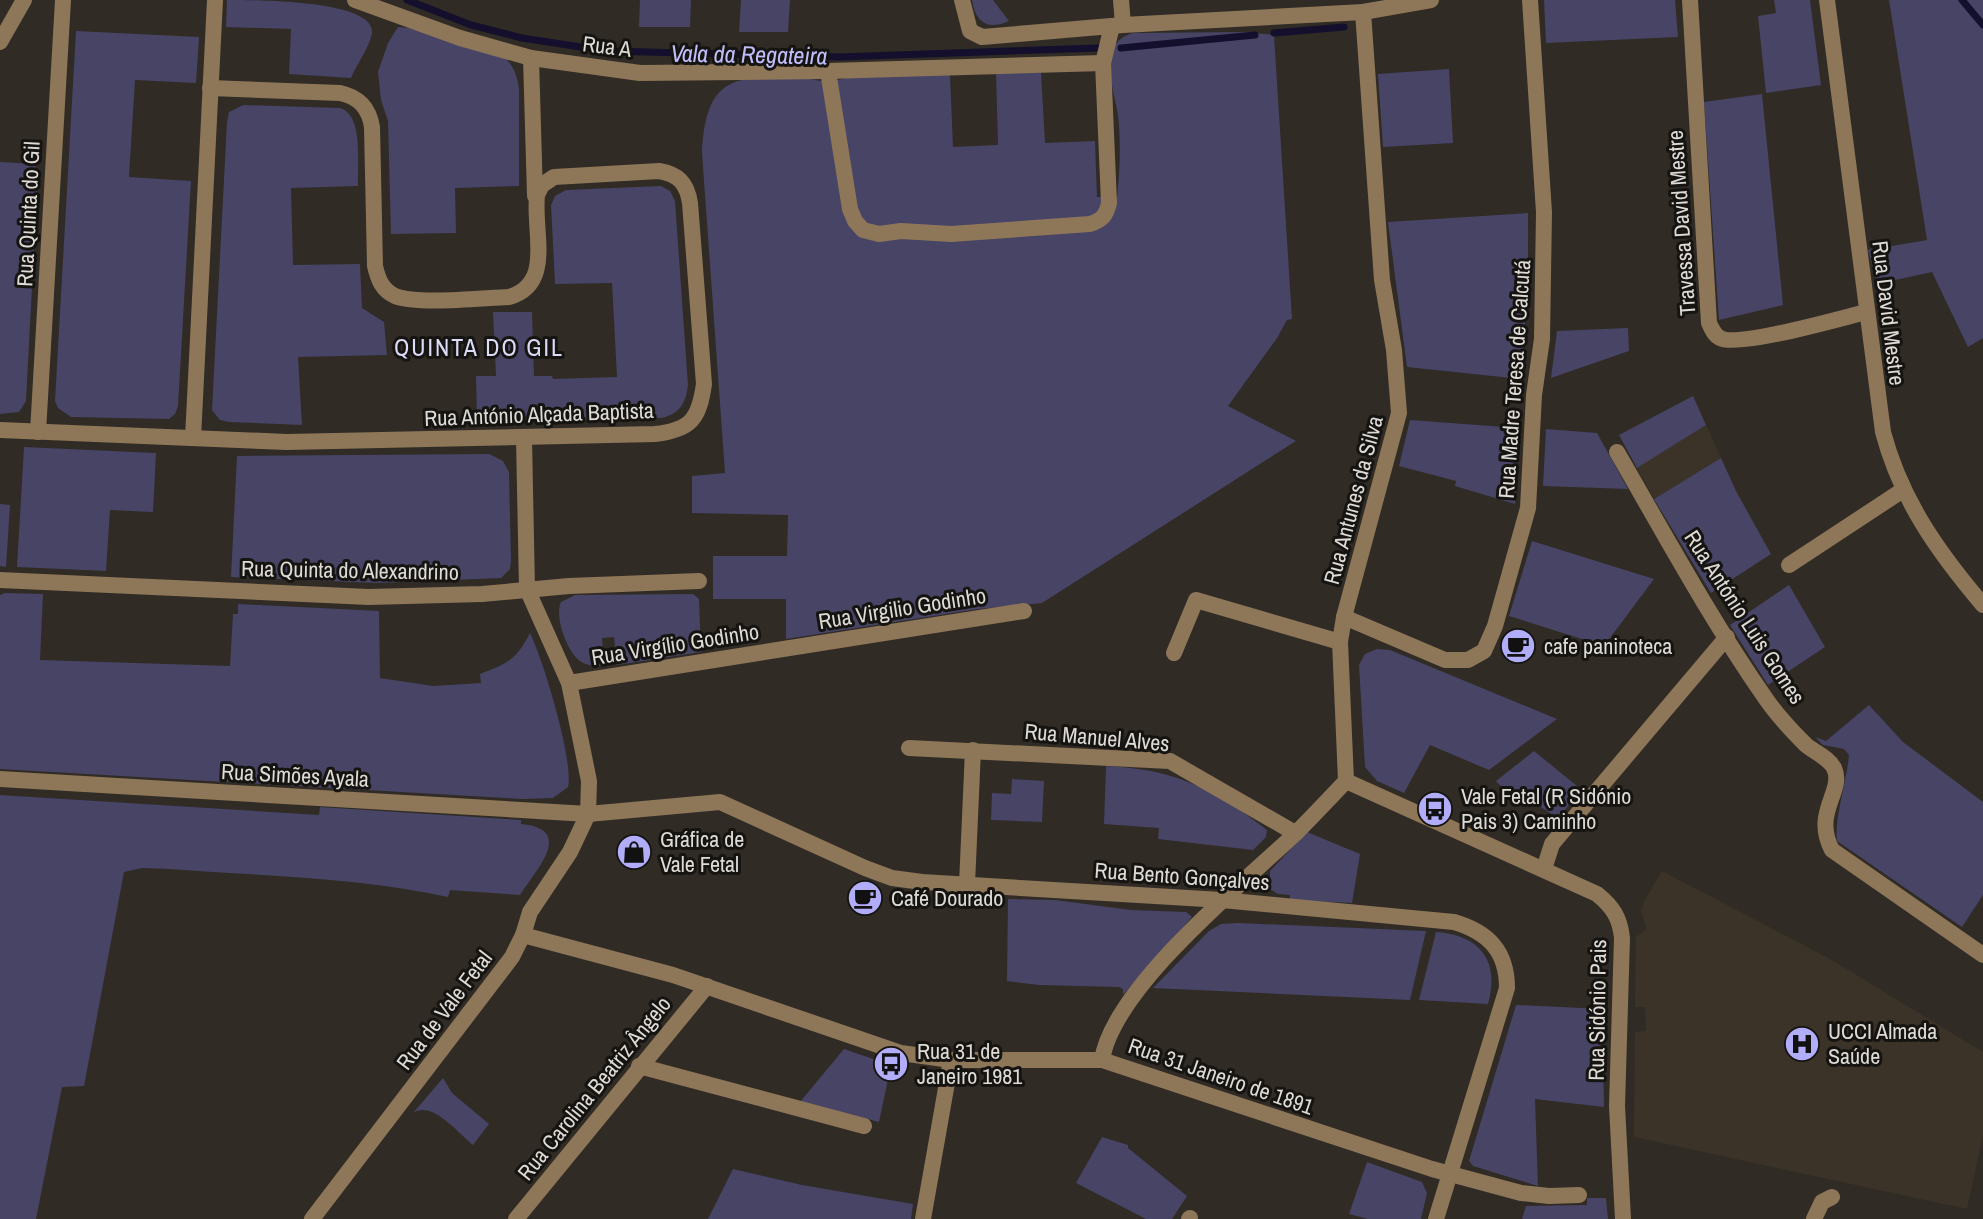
<svg xmlns="http://www.w3.org/2000/svg" width="1983" height="1219" font-family="'Archivo Narrow',sans-serif">
  <style>
    .built { fill: #3c3328 }
    .green { fill: #474466 }
    .lines { fill: none; stroke-linecap: round; stroke-linejoin: round }
    .stream { stroke: #130f2c; stroke-width: 7 }
    .minor { stroke: #8e7658; stroke-width: 16 }
    .labels { text-anchor: middle; dominant-baseline: central; stroke-width: 6; stroke-linejoin: round; paint-order: stroke }
    .street-label { font-size: 22px; fill: #dedbd7; stroke: #161411 }
    .poi-label { font-size: 22px; fill: #dedbd7; stroke: #161411; text-anchor: start }
    .water-label { font-size: 24px; font-style: italic; fill: #c1befc; stroke: #161411 }
    .neighbourhood-label { font-size: 24px; letter-spacing: 2px; fill: #dcdbf8; stroke: #161411 }
  </style>
  <rect width="100%" height="100%" fill="#302b25"/>
  <g class="built">
    <polygon points="1706,425 1721,458 1654,499 1637,468"/>
    <polygon points="1662,871 1830,959 1983,1052 1983,1135 1967,1209 1634,1137 1635,1032 1646,1031 1645,1007 1635,1007 1636,937 1647,929 1641,912 1644,901"/>
  </g>
  <g class="green">
    <path d="M227 0C256 0 376 0 372 33 371 44 356 66 351 78L289 74 291 29 226 27Z"/>
    <polygon points="640,0 691,0 690,27 639,27"/>
    <polygon points="741,0 790,0 788,32 739,32"/>
    <path d="M972 0H993L1009 21C988 31 975 22 972 0Z"/>
    <polygon points="1544,0 1675,0 1678,37 1546,43"/>
    <polygon points="1774,0 1810,0 1821,85 1766,93 1758,16 1776,13"/>
    <polygon points="1889,0 1983,0 1983,338 1968,347 1932,272 1877,284 1868,250 1927,240"/>
    <path d="M398 27 409 28 503 56C514 66 517 75 519 89V186L455 188 456 233 391 234 388 121 381 100 378 72 388 43Z"/>
    <polygon points="76,31 199,37 196,83 135,80 129,177 191,181 178,406 175,414 169,419 71,417 58,408 55,401"/>
    <path d="M1246 32 1274 35 1292 319 1287 320 1277 338 1228 406 1296 441 1042 603 978 609 786 639V599H713V556H787L788 515 692 513V476L725 473 702 153C706 68 742 77 810 79 822 82 836 82 848 77L945 72 950 75 953 147 998 145 996 73 1041 72 1045 143 1095 141 1097 197H1117C1120 172 1121 140 1118 115 1114 89 1096 43 1133 33Z"/>
    <polygon points="1449,69 1453,143 1383,147 1378,74"/>
    <polygon points="1762,94 1783,305 1719,320 1704,102"/>
    <path d="M243 105 340 108C364 115 357 164 358 186L291 188 293 265 360 264 362 308 384 322 387 355 298 357 302 425 229 422 220 420 212 410 227 122 229 112Z"/>
    <polygon points="0,162 34,164 38,173 26,401 19,412 0,414"/>
    <path d="M661 186 670 191 675 201 688 385C686 403 680 414 661 418L477 422 476 376H496L493 312H532L534 376H552L553 379 617 377 612 283 555 284 551 205 555 196 566 190Z"/>
    <polygon points="1528,213 1528,274 1521,379 1407,367 1388,222"/>
    <polygon points="1628,328 1629,351 1551,378 1557,331"/>
    <polygon points="1693,396 1706,425 1637,468 1619,435"/>
    <polygon points="1410,420 1518,428 1515,504 1455,486 1456,481 1399,466"/>
    <polygon points="1546,429 1597,433 1628,489 1543,486"/>
    <polygon points="24,447 156,453 153,512 110,510 106,571 17,567"/>
    <polygon points="489,454 503,461 509,472 511,561 510,569 501,578 377,583 231,577 237,456"/>
    <polygon points="1721,458 1736,491 1771,554 1711,593 1654,499"/>
    <polygon points="0,504 10,505 6,567 0,566"/>
    <polygon points="1532,541 1654,579 1604,646 1509,616"/>
    <polygon points="1789,585 1825,647 1768,685 1730,625"/>
    <path d="M5 593 43 594 40 660 230 666 233 614H238V604L379 611 380 678 433 686 481 683 480 674C508 663 516 660 530 633 543 659 574 761 568 787L553 798 523 799 0 769V595Z"/>
    <path d="M693 594 699 599 701 652 617 665 614 637 602 638 604 666C595 666 587 666 580 661 567 652 554 616 561 602L575 595Z"/>
    <polygon points="1377,649 1390,650 1557,719 1489,770 1430,745 1404,793 1377,781 1365,767 1359,665 1365,654"/>
    <path d="M1869 705 1903 742 1983 802V895L1962 927 1837 841C1834 819 1847 780 1849 755L1844 749 1823 745 1815 737 1826 741Z"/>
    <path d="M1534 751 1582 790 1557 819C1538 800 1510 798 1496 781Z"/>
    <path d="M1106 766C1174 769 1213 788 1267 830L1266 837 1253 850 1158 839 1159 828 1104 824Z"/>
    <polygon points="1012,779 1044,781 1042,822 991,820 992,793 1011,794"/>
    <path d="M0 795 319 815 320 807 521 820V824C577 829 534 872 520 895L450 890 448 897C357 877 262 876 170 869L142 868 124 872 84 1086 62 1087 36 1219H0Z"/>
    <polygon points="1307,832 1360,854 1352,903 1290,900 1290,895 1278,894 1270,889 1270,871"/>
    <polygon points="1008,899 1055,900 1131,910 1186,912 1192,917 1123,995 1123,989 1119,987 1039,985 1007,981"/>
    <polygon points="1238,923 1426,931 1410,1000 1153,988 1209,931 1221,924"/>
    <path d="M1436 932C1480 935 1500 961 1488 1004L1419 1000Z"/>
    <polygon points="1516,1005 1603,1009 1600,1055 1603,1056 1604,1107 1535,1099 1538,1186 1473,1166 1469,1161"/>
    <polygon points="844,1049 891,1065 879,1122 800,1102"/>
    <path d="M443 1078 452 1093 489 1124 473 1145C458 1133 432 1100 413 1113Z"/>
    <polygon points="1102,1137 1128,1145 1128,1148 1187,1196 1172,1219 1146,1219 1076,1183"/>
    <polygon points="1367,1162 1422,1182 1427,1193 1421,1219 1368,1219 1349,1214"/>
    <polygon points="733,1169 802,1185 913,1204 911,1219 708,1219"/>
    <polygon points="1587,1198 1606,1198 1608,1219 1522,1219 1526,1206 1587,1205"/>
  </g>
  <g class="lines">
    <g class="stream">
      <polyline points="407,0 471,25 522,38 607,51 839,57 1098,48"/>
      <polyline points="1962,0 1983,25"/>
      <polyline points="1274,33 1344,27"/>
      <polyline points="1121,48 1255,35"/>
    </g>
    <g class="minor">
      <polyline points="355,0 460,38 531,58 640,73 828,71 1103,63"/>
      <polyline points="962,0 970,31 982,37 1123,25 1363,12 1431,0"/>
      <polyline points="1121,0 1123,25"/>
      <path d="M1690 0 1709 323C1712 329 1714 335 1720 338 1738 348 1841 318 1866 312"/>
      <path d="M1827 0 1883 432C1901 500 1938 552 1983 605"/>
      <polyline points="0,42 24,0"/>
      <polyline points="531,58 535,196"/>
      <path d="M828 71 850 209 855 221 863 230 879 234 901 231 951 234 1090 224C1102 220 1106 216 1109 203L1103 63 1112 26"/>
      <path d="M0 430 287 442 655 434C691 430 699 419 704 384L690 203C687 183 678 174 659 171L554 177 542 185 537 195C533 233 554 284 509 297 481 298 418 305 395 296 382 290 378 279 375 266L372 127C369 108 359 97 340 93L210 88"/>
      <polyline points="38,432 63,0"/>
      <polyline points="193,438 215,0"/>
      <path d="M1617 452C1665 535 1711 620 1766 699 1777 715 1792 731 1806 745 1814 752 1829 758 1834 768 1845 791 1812 812 1832 850L1983 955"/>
      <polyline points="1789,565 1903,490"/>
      <polyline points="0,580 369,597 482,594 569,586 699,581"/>
      <polyline points="1344,617 1445,660 1468,660 1484,651 1495,626 1528,508 1534,395 1542,339 1544,212 1530,0"/>
      <polyline points="1174,653 1196,600 1340,642"/>
      <polyline points="569,683 1024,611"/>
      <polyline points="909,748 1170,761 1295,833"/>
      <path d="M0 779 588 814 720 802 865 868 892 878 922 882 1222 900 1454 922C1488 932 1507 951 1507 988L1436 1219"/>
      <path d="M1346 781 1597 894C1613 907 1620 918 1622 938L1617 1106 1623 1219"/>
      <polyline points="1544,869 1552,844 1727,637"/>
      <polyline points="967,884 973,750"/>
      <polyline points="523,935 673,975 901,1053 951,1060 1102,1060 1432,1169 1521,1193 1549,1196 1579,1195"/>
      <path d="M1102 1060C1113 988 1242 884 1295 834 1312 817 1329 799 1346 781L1340 642 1344 617 1399 413 1394 350 1382 280 1363 12"/>
      <polyline points="639,1066 864,1126"/>
      <polyline points="312,1219 512,957 523,935 530,912 570,852 588,814 589,781 569,683 527,589 524,438"/>
      <polyline points="516,1219 707,986"/>
      <polyline points="923,1219 951,1060"/>
      <polyline points="1189,1219 1190,1218"/>
      <polyline points="1814,1219 1822,1202 1832,1197"/>
    </g>
  </g>
  <defs>
    <g id="cafe-disc" transform="scale(1.8)"><circle r="9.5" fill="#b2adf9" stroke="#161411"/><path d="M-5.5-4.5H6V0H3Q3 3.5 0 3.5H-2.5Q-5.5 3.5-5.5 0ZM3-3.2v2h1.7v-2ZM-6 4.5H4V6H-6Z" fill="#111"/></g>
    <g id="bus-disc" transform="scale(1.8)"><circle r="9.5" fill="#b2adf9" stroke="#161411"/><path d="M-5-6H5V4H4V6H2V4H-2V6H-4V4H-5ZM-3.5-4V0h7V-4ZM-3.5 1.2v1.5H-2V1.2ZM2 1.2v1.5H3.5V1.2Z" fill="#111"/></g>
    <g id="shop-disc" transform="scale(1.8)"><circle r="9.5" fill="#b2adf9" stroke="#161411"/><path d="M-5-2.5h2.3a2.7 3.5 0 0 1 5.4 0H5L5.5 6h-11ZM-1.5-2.5h3a1.5 2.3 0 0 0-3 0Z" fill="#111"/></g>
    <g id="hospital-disc" transform="scale(1.8)"><circle r="9.5" fill="#b2adf9" stroke="#161411"/><path d="M-5-5h3v3.5h4V-5h3V5h-3V1.5h-4V5h-3Z" fill="#111"/></g>
  </defs>
  <g fill-rule="evenodd">
    <use href="#cafe-disc" x="1518" y="646"/>
    <use href="#bus-disc" x="1435" y="809"/>
    <use href="#shop-disc" x="634" y="852"/>
    <use href="#cafe-disc" x="865" y="898"/>
    <use href="#hospital-disc" x="1802" y="1044"/>
    <use href="#bus-disc" x="891" y="1064"/>
  </g>
  <g class="labels">
    <g class="street-label">
      <text transform="translate(607 46) rotate(7)">Rua A</text>
      <text transform="translate(28 214) rotate(-87)">Rua Quinta do Gil</text>
      <text transform="translate(1681 223) rotate(-94)">Travessa David Mestre</text>
      <text transform="translate(1889 313) rotate(83)">Rua David Mestre</text>
      <text transform="translate(1514 379) rotate(-86)">Rua Madre Teresa de Calcutá</text>
      <text transform="translate(539 414) rotate(-2)">Rua António Alçada Baptista</text>
      <text transform="translate(1353 500) rotate(-75)">Rua Antunes da Silva</text>
      <text transform="translate(350 570) rotate(1)">Rua Quinta do Alexandrino</text>
      <text transform="translate(902 608) rotate(-9)">Rua Virgilio Godinho</text>
      <text transform="translate(1745 617) rotate(57)">Rua António Luis Gomes</text>
      <text transform="translate(675 644) rotate(-9)">Rua Virgílio Godinho</text>
      <text transform="translate(1097 737) rotate(5)">Rua Manuel Alves</text>
      <text transform="translate(295 775) rotate(3)">Rua Simões Ayala</text>
      <text transform="translate(1182 876) rotate(4)">Rua Bento Gonçalves</text>
      <text transform="translate(444 1010) rotate(-53)">Rua de Vale Fetal</text>
      <text transform="translate(1597 1010) rotate(-89)">Rua Sidónio Pais</text>
      <text transform="translate(1221 1076) rotate(19)">Rua 31 Janeiro de 1891</text>
      <text transform="translate(594 1088) rotate(-51)">Rua Carolina Beatriz Ângelo</text>
    </g>
    <g class="poi-label">
      <text x="1544" y="646">cafe paninoteca</text>
      <text x="1461" y="796">Vale Fetal (R Sidónio<tspan x="1461" dy="25">Pais 3) Caminho</tspan></text>
      <text x="660" y="839">Gráfica de<tspan x="660" dy="25">Vale Fetal</tspan></text>
      <text x="891" y="898">Café Dourado</text>
      <text x="1828" y="1031">UCCI Almada<tspan x="1828" dy="25">Saúde</tspan></text>
      <text x="917" y="1051">Rua 31 de<tspan x="917" dy="25">Janeiro 1981</tspan></text>
    </g>
    <g class="water-label">
      <text transform="translate(749 54) rotate(1)">Vala da Regateira</text>
    </g>
    <g class="neighbourhood-label">
      <text x="479" y="347">QUINTA DO GIL</text>
    </g>
  </g>
</svg>
